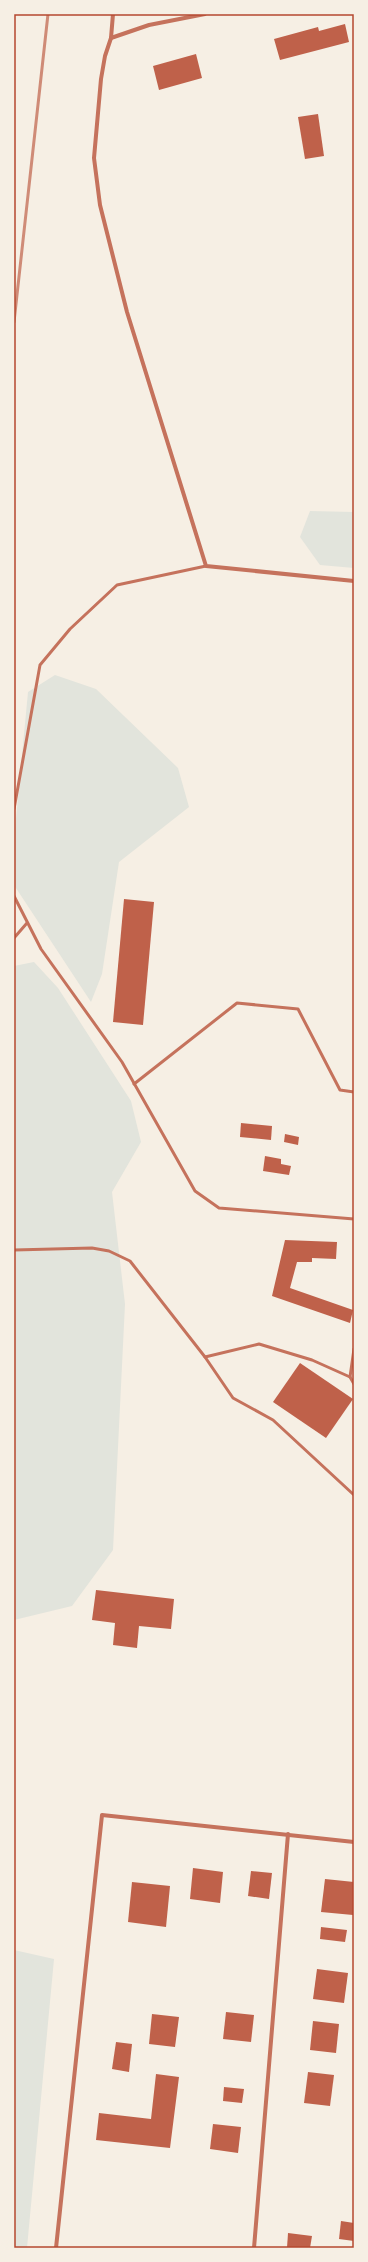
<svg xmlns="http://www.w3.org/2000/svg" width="368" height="2262" font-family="'IBM Plex Sans',sans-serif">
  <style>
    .green { fill: #e2e4dc }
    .building { fill: #bf614a }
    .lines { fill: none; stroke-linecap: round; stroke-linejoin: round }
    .service { stroke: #c5725c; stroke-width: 3 }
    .minor { stroke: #c5725c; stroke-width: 4 }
    .rail { stroke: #cf8b77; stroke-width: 3 }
    .neatline { fill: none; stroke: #b5482f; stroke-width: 1.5 }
  </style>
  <rect width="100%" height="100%" fill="#f6efe4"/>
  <g class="green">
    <polygon points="310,511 354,512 354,568 320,565 300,537"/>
    <polygon points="55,675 96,689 178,768 189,807 119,862 102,974 91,1002 14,885 14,840 28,692"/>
    <polygon points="34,962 58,988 131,1101 141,1142 112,1192 125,1304 113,1550 72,1606 14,1620 14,966"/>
    <polygon points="14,1950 54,1959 27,2248 14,2248"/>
  </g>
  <g class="building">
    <polygon points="345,24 349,42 280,60 274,39 318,27 319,31"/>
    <polygon points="196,54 202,78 159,90 153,66"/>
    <polygon points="318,114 324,156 305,159 298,117"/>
    <polygon points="124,899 154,902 143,1025 113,1022"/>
    <polygon points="241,1123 272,1126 271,1140 240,1137"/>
    <polygon points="285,1134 299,1137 298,1145 284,1142"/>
    <polygon points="265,1156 281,1159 281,1164 291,1166 289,1175 263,1171"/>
    <polygon points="285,1240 337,1242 336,1259 312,1258 312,1262 297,1262 290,1288 353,1310 350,1323 272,1296"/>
    <polygon points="300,1363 353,1399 326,1438 273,1402"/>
    <polygon points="96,1590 174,1599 171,1629 139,1626 137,1648 113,1645 115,1623 92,1620"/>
    <polygon points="193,1868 223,1872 220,1903 190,1899"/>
    <polygon points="251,1871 272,1873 269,1899 248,1896"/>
    <polygon points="325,1879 354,1882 353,1915 321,1912"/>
    <polygon points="132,1882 170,1886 166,1927 128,1922"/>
    <polygon points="321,1927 347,1930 345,1942 320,1939"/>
    <polygon points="317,1969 348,1973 344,2003 313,1999"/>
    <polygon points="226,2012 254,2015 251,2042 223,2039"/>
    <polygon points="152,2014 179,2017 175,2047 149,2044"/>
    <polygon points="313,2021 339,2024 336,2053 310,2050"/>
    <polygon points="116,2042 132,2044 129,2072 112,2069"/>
    <polygon points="308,2072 334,2075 330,2106 304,2103"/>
    <polygon points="156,2074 179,2077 170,2148 96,2140 99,2113 151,2119"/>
    <polygon points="224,2087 244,2089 242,2103 223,2101"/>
    <polygon points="213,2124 241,2127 238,2153 210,2149"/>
    <polygon points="341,2221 354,2223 354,2241 339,2239"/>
    <polygon points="288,2233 312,2236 310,2248 287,2248"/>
  </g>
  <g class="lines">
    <g class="service">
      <polyline points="14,809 40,665 70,629 117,585 206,566"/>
      <polyline points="14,896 41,949 122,1062 195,1191 219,1208 354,1219"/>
      <polyline points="14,938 27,923"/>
      <polyline points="134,1084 237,1003 298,1009 340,1090 354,1092"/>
      <polyline points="14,1250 92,1248 109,1251 130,1261 205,1357 233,1398 273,1420 354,1495"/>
      <polyline points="354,1349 350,1377 354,1384"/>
      <polyline points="205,1357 259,1344 312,1360 350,1377"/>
    </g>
    <g class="minor">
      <polyline points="113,14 111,38 105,56 101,79 94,158 100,205 127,312 206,566 354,581"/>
      <polyline points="111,38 149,25 205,14"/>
      <polyline points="56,2248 102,1815 354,1842"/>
      <polyline points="254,2248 288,1834"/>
    </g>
    <polyline class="rail" points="14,322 48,14"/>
  </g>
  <rect width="368" height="2262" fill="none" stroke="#f6efe4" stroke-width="30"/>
  <rect x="15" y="15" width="338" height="2232" class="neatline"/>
</svg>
